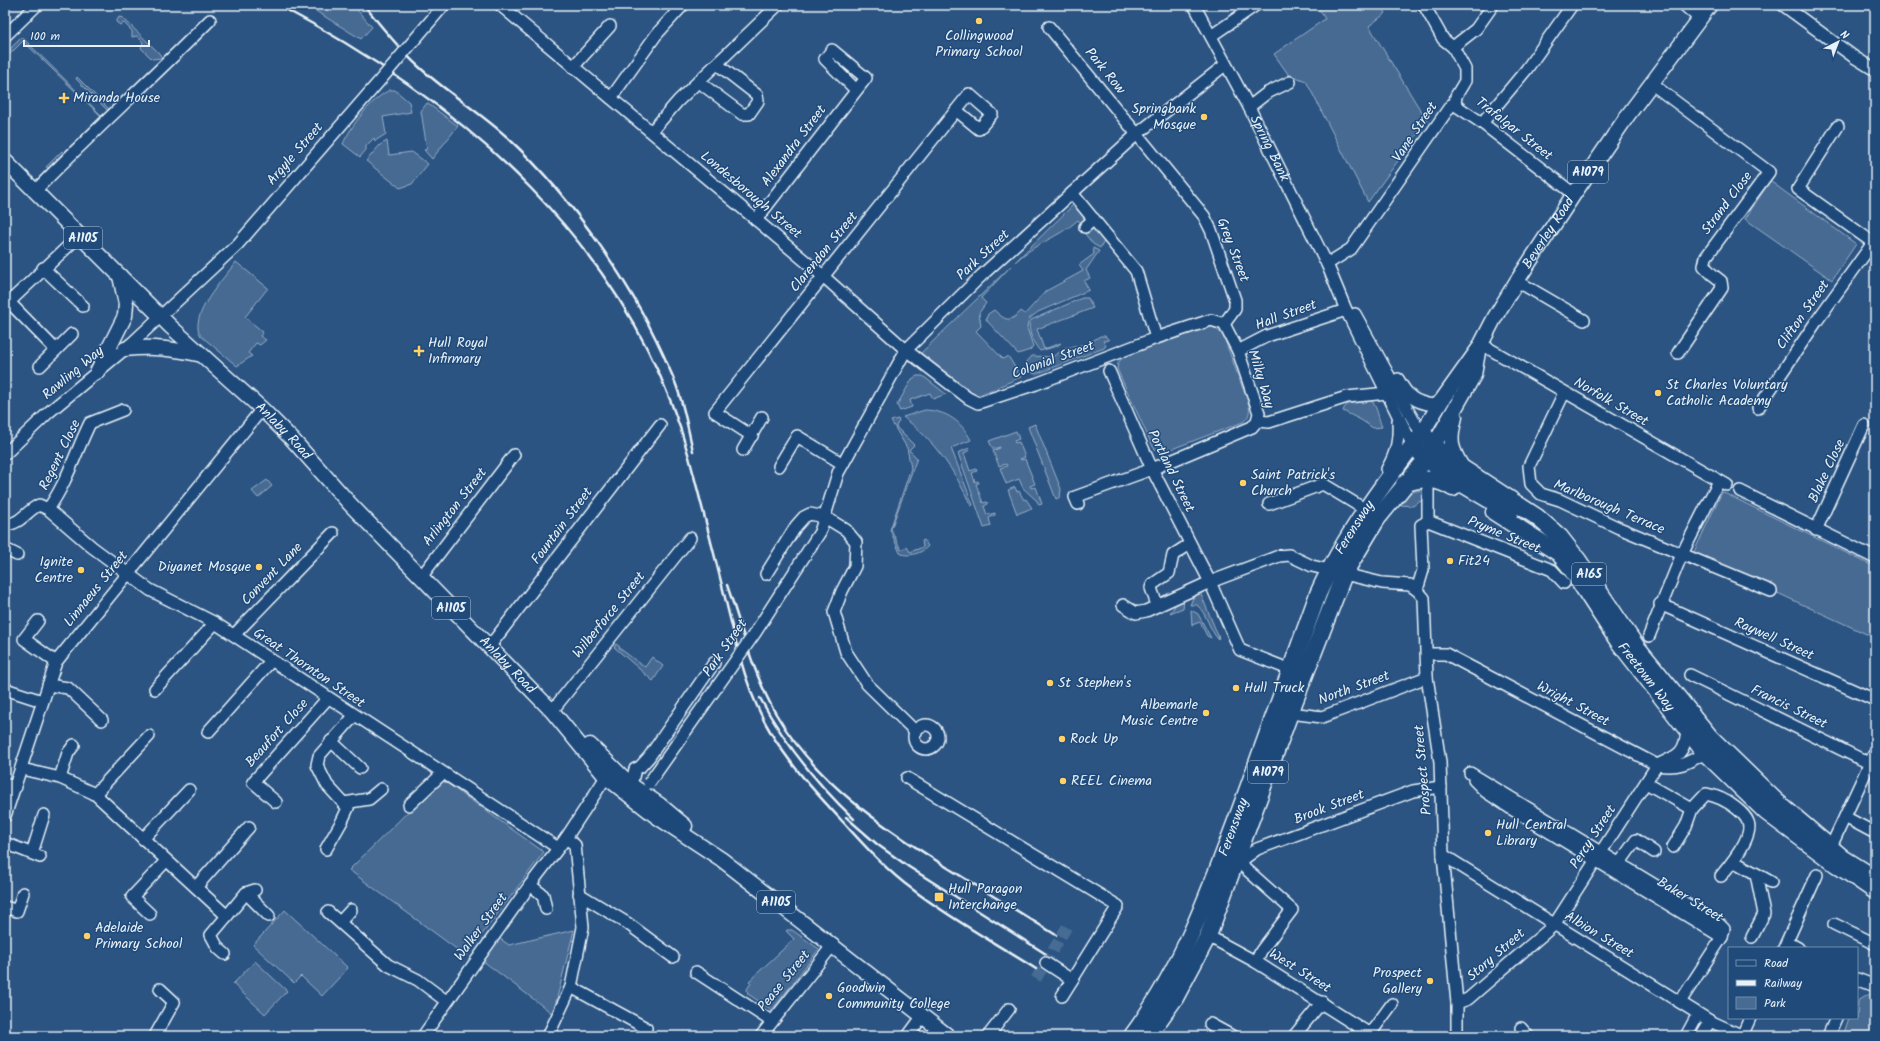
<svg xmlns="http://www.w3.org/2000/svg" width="1880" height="1041" font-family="Kalam,sans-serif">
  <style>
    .green { fill: #476b93; stroke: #98aec6 }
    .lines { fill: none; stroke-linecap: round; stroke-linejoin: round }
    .minor-tunnel { stroke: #476c94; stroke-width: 11; stroke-dasharray: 11 5.5; stroke-linecap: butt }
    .minor-casing { stroke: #e8f1f8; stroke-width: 14 }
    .major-casing { stroke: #e8f1f8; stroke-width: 17 }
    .highway-casing { stroke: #e8f1f8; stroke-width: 19 }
    .minor { stroke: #1f4a7a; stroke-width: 11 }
    .major { stroke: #1f4a7a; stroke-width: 14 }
    .highway { stroke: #1f4a7a; stroke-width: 16 }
    .rail { stroke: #e8f1f8; stroke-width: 2.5 }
    .minor-bridge-casing { stroke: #e8f1f8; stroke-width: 14; stroke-linecap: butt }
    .minor-bridge { stroke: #1f4a7a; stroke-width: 11 }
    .poi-dot { fill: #ffd166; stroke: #1f4a7a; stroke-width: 1.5 }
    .labels { text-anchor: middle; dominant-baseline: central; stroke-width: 3; stroke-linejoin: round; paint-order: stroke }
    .shield { fill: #1f4a7a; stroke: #acbfd2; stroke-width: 1 }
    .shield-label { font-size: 13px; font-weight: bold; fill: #e8f1f8 }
    .poi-label { font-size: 14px; fill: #e8f1f8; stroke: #1f4a7a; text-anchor: start }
    .street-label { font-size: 14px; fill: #e8f1f8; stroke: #1f4a7a }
  </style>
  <rect width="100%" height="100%" fill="#2b5482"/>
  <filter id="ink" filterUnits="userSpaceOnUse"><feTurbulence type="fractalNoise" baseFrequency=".025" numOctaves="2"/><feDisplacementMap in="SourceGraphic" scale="8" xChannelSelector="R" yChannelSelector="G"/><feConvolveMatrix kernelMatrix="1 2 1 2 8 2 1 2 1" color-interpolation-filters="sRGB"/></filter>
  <g filter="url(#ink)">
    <g class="green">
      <polygon points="306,5 353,5 372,27 361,39"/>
      <polygon points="1317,5 1381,5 1386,13 1369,26 1427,121 1368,202 1306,81 1288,74 1274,54 1325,19"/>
      <polygon points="119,17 123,18 159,53 162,58 152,59 141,48 143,42 137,36 132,37 132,31 124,23 120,25 116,22"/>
      <polygon points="22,37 102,116 103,118 81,138 101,116 23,41 5,59 5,54"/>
      <polygon points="77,77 110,110 107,110 76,79"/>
      <path d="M390 90H395L409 102 411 112 383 117 386 134 375 141 374 138 366 146V150L360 157 343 144C350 127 373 97 390 90Z"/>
      <polygon points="427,103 458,126 432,159 424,150 427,149 421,111"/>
      <polygon points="387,141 389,155 412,152 428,164 412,184 400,188 366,161 380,145"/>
      <polygon points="62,151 65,155 51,170 46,167"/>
      <polygon points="1770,181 1856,244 1832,280 1745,219"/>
      <path d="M1076 202 1088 217 1082 224 1078 220C1058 238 1035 243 1015 262Z"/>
      <polygon points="1095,227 1106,239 1100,248 1093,244 1085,234"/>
      <path d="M1093 248 1099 251 1086 270 1090 278 1084 281 1089 290 1038 312 1029 319 1027 328 1033 346 1030 350 1018 354 988 322 986 319 988 314 994 310C1006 321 1010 323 1021 311L1025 314 1046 291 1083 271 1079 265 1094 254Z"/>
      <path d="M236 262 268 288 245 317 263 332 260 336 266 340 260 345 256 343 248 353 252 356 237 366 201 336C187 317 224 278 236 262Z"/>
      <polygon points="1011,266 981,298 986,303 979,313 981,326 976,331 1003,359 1008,356 1021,377 977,396 921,353"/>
      <path d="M1082 298H1088L1093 308 1037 329 1044 349 1061 343 1057 346 1040 351C1034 345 1026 328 1031 320Z"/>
      <path d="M1210 326 1215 328 1223 335 1249 405C1250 413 1249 417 1243 422L1164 452 1157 451 1153 447 1117 369 1118 363 1123 357Z"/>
      <polygon points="1100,336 1105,336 1109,340 1103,341 1106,346 1104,348 1036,374 1030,372 1026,363 1032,356 1052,357 1068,347 1088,344"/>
      <polygon points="917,376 923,376 946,394 933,399 930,393 910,400 912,407 900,411 897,405 912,379"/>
      <path d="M1372 401C1378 409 1378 418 1382 427L1373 428 1361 420 1343 411C1345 400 1363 402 1372 401Z"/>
      <path d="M925 410C947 411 961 421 971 440L951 448 973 505 971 506C956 472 933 439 903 417Z"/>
      <path d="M898 419 899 421 896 426 897 428 914 445 909 450 917 458 891 529 901 550 907 547 910 552 923 547 922 541 924 540 928 546C923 553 907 558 900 553L890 530 911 468 907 448 891 421Z"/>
      <polygon points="1035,424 1061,489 1060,497 1056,499 1028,427"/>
      <polygon points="1016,431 1019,439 1014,441 1015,443 1019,442 1025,457 1020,459 1021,460 1025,459 1035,484 1030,486 1031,488 1036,487 1042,504 1039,505 1037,501 1023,488 1019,479 1006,484 1000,468 1007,466 1006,464 999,466 993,451 1000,448 1000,447 993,449 989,441"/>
      <polygon points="969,448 970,450 964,453 970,471 976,469 977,471 972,473 975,482 978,481 979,483 976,484 983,503 987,502 988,504 984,506 987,515 995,513 995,515 989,518 991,526 984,528 958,453"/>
      <polygon points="267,480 272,486 258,498 252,491"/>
      <polygon points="1015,487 1017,492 1019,491 1024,500 1026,499 1032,508 1017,514 1008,490"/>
      <path d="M1423 490V501L1418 502 1413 506 1400 505C1403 492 1411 492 1423 490Z"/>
      <polygon points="1722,492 1875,567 1875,638 1693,554"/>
      <path d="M1200 592 1219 638 1218 639C1209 629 1207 614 1197 605H1190L1193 598Z"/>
      <polygon points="1184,599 1183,608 1170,613 1179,600"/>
      <polygon points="1191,610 1198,614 1211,638 1207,636 1200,622 1192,625"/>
      <polygon points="616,644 620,647 619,648 645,667 652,657 663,666 653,681 614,647"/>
      <polygon points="441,779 544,852 466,956 349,870"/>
      <polygon points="285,910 348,968 322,996 301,976 294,983 253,945"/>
      <polygon points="574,930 553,1014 483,961 499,938 509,945"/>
      <polygon points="787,930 792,930 819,949 772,1010 748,994 747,989 751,983 749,981 794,939 786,931"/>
      <polygon points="255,961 287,991 265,1014 233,984"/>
      <polygon points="1873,992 1875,993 1875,1036 1843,1036 1849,1018 1857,1018 1858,1001"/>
    </g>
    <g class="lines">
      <polyline class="minor-tunnel" points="1036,979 1068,925"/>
      <g class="minor-casing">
        <g id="minor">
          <polyline points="500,5 823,276 906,350 968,398 978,403 1036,384 1156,338 1211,320 1224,324"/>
          <path id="s1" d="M1194 5 1249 107 1327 264 1346 310 1413 446"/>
          <polyline points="1424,5 1443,39 1453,47 1465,69 1465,81 1456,96 1455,105"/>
          <polyline points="1684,5 1700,19"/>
          <polyline points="1783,5 1854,57 1875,70"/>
          <polyline points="1049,27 1204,216 1211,230 1235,300 1235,309 1224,324"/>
          <polyline points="5,36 37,5"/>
          <polyline points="1211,36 1256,5"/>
          <polyline points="1453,47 1476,29 1493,5"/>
          <polyline points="573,67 610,26"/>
          <polyline points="699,82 742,114 749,114 758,101 757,95 717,64"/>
          <polyline points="1652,84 1769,172 1706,257 1704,266 1712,274 1721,281 1722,288 1678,353"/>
          <polyline points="611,98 656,35 683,5"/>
          <polyline points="1455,105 1482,123 1574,194"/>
          <polyline points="1249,107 1267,93 1290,82"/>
          <polyline points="1482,123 1526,70 1572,5"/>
          <polyline points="1838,126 1798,189 1875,244"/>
          <polyline points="652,131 678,101 778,5"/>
          <path d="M36 190C92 132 153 78 210 20"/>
          <polyline points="1072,193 1136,271 1156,338"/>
          <polyline points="756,220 866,78 832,50 825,59 856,90"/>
          <polyline points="1085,227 1094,219"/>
          <polyline points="1327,264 1351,249 1451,105 1455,105"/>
          <polyline points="43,268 83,306"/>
          <polyline points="1517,281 1584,320"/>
          <polyline points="9,302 56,350"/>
          <polyline points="5,306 80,235"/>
          <polyline points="1355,314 1416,425 1422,433"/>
          <polyline points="1224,324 1238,351 1259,413 1257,421"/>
          <polyline points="1481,344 1727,485"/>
          <polyline points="1238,351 1267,336 1346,310"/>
          <polyline points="40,366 72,334"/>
          <polyline points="1109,371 1152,469 1210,582 1240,650 1291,670"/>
          <path d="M1398 379C1408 397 1414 402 1433 405L1443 398"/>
          <polyline points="1564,393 1529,466 1531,484 1541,494 1560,500 1619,528 1771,591"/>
          <polyline points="1758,408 1816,322 1875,240"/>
          <polyline points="752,436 715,412 969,94 992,114 979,129 956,110"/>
          <polyline points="743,450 762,417"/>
          <polyline points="5,454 49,412 132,343 238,244 382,78"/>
          <polyline points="779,466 797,436 843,464"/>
          <path d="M1387 469C1397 452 1399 439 1398 421"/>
          <polyline points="1428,479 1428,521"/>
          <polyline points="1740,491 1875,558"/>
          <polyline points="1078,504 1075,497 1152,469 1252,427 1257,421 1269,422 1347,397 1387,393"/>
          <polyline points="1269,504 1323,484 1366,510"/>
          <path d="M48 509C67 483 76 451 90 423L123 410"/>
          <polyline points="1428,521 1552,570 1564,583"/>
          <path d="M5 525C21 524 26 511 39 505L48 509 92 547 150 590 215 623 558 848"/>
          <polyline points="1816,530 1864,425"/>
          <polyline points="820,532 838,473 906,350 982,275 1072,193 1137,134 1225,65"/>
          <polyline points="5,549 17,555"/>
          <polyline points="766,574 796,526 804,517 810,514 825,517 846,530 856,542 855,566 842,591 834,612 846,652 867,684 916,732"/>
          <polyline points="1344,574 1382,583 1410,585 1417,590 1424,598 1427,677 1440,762 1443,855 1457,1003 1457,1036"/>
          <polyline points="421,577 514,455"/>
          <polyline points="1417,590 1423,570 1421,525 1428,521"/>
          <polyline points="1660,604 1875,700"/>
          <polyline points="1123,605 1136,613 1146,611 1210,582 1279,556 1289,555 1312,566 1329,570"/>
          <polyline points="1157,605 1151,588 1153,584 1169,573 1173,555 1190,544"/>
          <polyline points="38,621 24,639 56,662"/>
          <polyline points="234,635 333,533"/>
          <polyline points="1649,636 1682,554 1719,481"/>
          <polyline points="489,647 660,425"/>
          <path d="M1427 654H1446L1657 765C1679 768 1686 764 1705 753"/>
          <polyline points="1690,675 1875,766"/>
          <polyline points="48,685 68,688 102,720"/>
          <polyline points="5,689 42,701"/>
          <polyline points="155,689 215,623"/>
          <polyline points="552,711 690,538"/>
          <polyline points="1290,713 1322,717 1427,677"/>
          <circle cx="926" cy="737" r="12"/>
          <polyline points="208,732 271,661"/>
          <polyline points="331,741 360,768"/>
          <path d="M1657 765C1678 756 1686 753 1687 729"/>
          <polyline points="22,769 60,778 95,794 227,916 246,893 255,890"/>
          <polyline points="1470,773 1719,924 1724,929 1722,937 1680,1002"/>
          <polyline points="60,778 68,753 74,745"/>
          <polyline points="907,778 1118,906 1072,980 1046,963"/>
          <polyline points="1474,780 1486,792 1510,808 1722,937"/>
          <path d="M1646 783 1692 809 1706 794C1718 796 1727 801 1736 808 1741 812 1746 816 1748 822 1754 836 1730 865 1721 876"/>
          <polyline points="5,784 16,787"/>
          <polyline points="631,785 635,769 640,767 649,757 714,663"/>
          <polyline points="95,794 149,736"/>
          <polyline points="276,802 253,782 328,698"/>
          <polyline points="344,803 369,799 381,789"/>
          <polyline points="409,805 443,773"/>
          <polyline points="5,816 56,662 262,409"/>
          <polyline points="1845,817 1875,833"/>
          <polyline points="143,839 189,790"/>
          <polyline points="5,843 40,857"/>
          <polyline points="1673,847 1686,826 1692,809"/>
          <polyline points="326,849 342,821 348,808 327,785 317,765 319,756 354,716"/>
          <polyline points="32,853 44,815"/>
          <polyline points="1828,853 1875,752"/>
          <polyline points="1443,855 1710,1021 1743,1036"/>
          <polyline points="1241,861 1245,868 1292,910 1261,951 1256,962"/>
          <polyline points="1733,861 1771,882"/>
          <polyline points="1619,864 1636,840 1654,852"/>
          <polyline points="1234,866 1257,849 1413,791 1441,787"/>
          <polyline points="530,885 543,895 546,909"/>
          <polyline points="196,887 249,827"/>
          <polyline points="246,893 269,916"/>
          <polyline points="579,894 627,923 673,957"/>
          <polyline points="5,907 17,911 23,893"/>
          <polyline points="328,912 388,965 418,980 446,1001"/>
          <polyline points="150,914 132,897 166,861"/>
          <polyline points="340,922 351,910"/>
          <polyline points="1834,924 1875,944"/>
          <polyline points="1208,936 1256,962 1373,1036"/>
          <polyline points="1752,937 1764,914 1756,874"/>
          <polyline points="1787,942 1798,948"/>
          <polyline points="1784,948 1817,875"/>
          <polyline points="225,954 218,948 211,935 227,916"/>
          <polyline points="696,972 771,1021"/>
          <polyline points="1857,979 1875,986"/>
          <polyline points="571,987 646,1028"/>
          <polyline points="1062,996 1072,980"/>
          <polyline points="1457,1003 1468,999 1554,925 1657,765"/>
          <polyline points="1210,1024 1232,1036"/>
          <polyline points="1521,1028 1528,1036"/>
          <polyline points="1370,1034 1392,1004"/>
          <polyline points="155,1036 174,1002 160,989"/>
          <polyline points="423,1036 530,885 566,838 606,777"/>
          <polyline points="548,1036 571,987 583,927 575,845 566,838"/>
          <polyline points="761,1036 832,946"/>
          <polyline points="908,1036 922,1017"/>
          <polyline points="988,1036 1009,1009"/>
          <polyline points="1294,1036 1322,1002"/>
          <polyline points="1686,1036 1698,1014"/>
          <polyline points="1701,1036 1710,1021"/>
          <polyline points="1742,1036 1750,1018"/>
          <polyline points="1828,1036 1836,1018"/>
        </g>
      </g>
      <g class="major-casing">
        <g id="major">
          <path id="s2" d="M5 161 171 327 262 409 292 439 350 504 552 711 606 777 657 817 721 859 948 1036"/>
          <path d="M125 349C152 346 175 349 202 355"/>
          <polyline points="97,372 125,316 126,304 120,276"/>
          <path d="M1455 417C1449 441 1450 447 1462 467"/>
          <path id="s3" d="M1422 433 1444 397 1479 348 1495 317 1517 281 1574 194 1628 115 1710 5"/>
          <polyline points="1434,445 1474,375 1478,352"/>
          <polyline points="590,745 631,785 660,805 685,826"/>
        </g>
      </g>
      <g class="highway-casing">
        <g id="highway">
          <polyline points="1418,451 1442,472 1510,512"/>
          <path d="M1404 484C1422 477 1436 478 1453 488"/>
          <polyline points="1494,512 1560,554"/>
          <path id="s4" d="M1561 556 1570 567 1618 641 1705 753 1766 812 1837 865 1875 891"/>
          <path id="s5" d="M1132 1036C1184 966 1213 883 1243 802 1268 733 1293 663 1318 594 1344 536 1384 483 1422 433L1450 460 1537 517 1560 537 1578 560 1636 646 1710 737 1776 801 1843 858 1875 878"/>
          <polyline points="1148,1036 1175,998 1208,936 1290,713 1344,574 1377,519 1427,458 1434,445"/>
        </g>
      </g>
      <use href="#minor" class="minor"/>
      <use href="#major" class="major"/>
      <use href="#highway" class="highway"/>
      <g class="rail">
        <path d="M278 5C463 102 632 248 689 457 702 507 715 556 727 606 738 650 747 694 771 733 791 766 817 794 843 822 865 846 886 870 912 889 951 919 995 943 1036 969"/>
        <path d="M364 5C381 26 398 48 418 66 446 92 480 112 508 138 573 198 636 289 670 370 682 396 687 424 693 451"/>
        <path d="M727 585C742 628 753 674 776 714 816 783 883 827 948 868 984 890 1020 913 1056 935"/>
        <path d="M760 698C785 744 816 783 854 819"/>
        <polyline points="846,817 878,845 909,867 1046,954"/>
      </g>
      <g class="minor-bridge-casing">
        <g id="minor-bridge">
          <polyline points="382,78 444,5"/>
          <polyline points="649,783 755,633 820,532"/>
        </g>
      </g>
      <use href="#minor-bridge" class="minor-bridge"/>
    </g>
  </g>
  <g class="poi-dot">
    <circle cx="979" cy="21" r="4"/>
    <path d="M62 92h4v4h4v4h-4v4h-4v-4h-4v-4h4z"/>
    <circle cx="1204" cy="117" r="4"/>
    <path d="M417 345h4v4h4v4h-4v4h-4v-4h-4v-4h4z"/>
    <circle cx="1658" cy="393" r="4"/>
    <circle cx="1243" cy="483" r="4"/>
    <circle cx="1450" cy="561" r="4"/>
    <circle cx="259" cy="567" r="4"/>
    <circle cx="81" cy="570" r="4"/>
    <circle cx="1050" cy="683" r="4"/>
    <circle cx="1236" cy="688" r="4"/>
    <circle cx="1206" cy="713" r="4"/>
    <circle cx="1062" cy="739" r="4"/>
    <circle cx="1063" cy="781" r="4"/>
    <circle cx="1488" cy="833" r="4"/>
    <rect x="934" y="892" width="10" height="10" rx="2"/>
    <circle cx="87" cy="936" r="4"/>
    <circle cx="1430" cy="981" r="4"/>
    <circle cx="829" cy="996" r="4"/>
  </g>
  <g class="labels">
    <g class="shield">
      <rect x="1568" y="161" width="40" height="22" rx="3"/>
      <rect x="64" y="227" width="38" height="22" rx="3"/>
      <rect x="1572" y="563" width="34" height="22" rx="3"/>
      <rect x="432" y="597" width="38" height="22" rx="3"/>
      <rect x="1248" y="761" width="40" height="22" rx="3"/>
      <rect x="757" y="891" width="38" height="22" rx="3"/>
    </g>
    <g class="shield-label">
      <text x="1588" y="172">A1079</text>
      <text x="83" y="238">A1105</text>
      <text x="1589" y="574">A165</text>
      <text x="451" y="608">A1105</text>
      <text x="1268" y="772">A1079</text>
      <text x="776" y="902">A1105</text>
    </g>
    <g class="poi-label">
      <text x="979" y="36" text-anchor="middle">Collingwood<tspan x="979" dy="16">Primary School</tspan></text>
      <text x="73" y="98">Miranda House</text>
      <text x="1196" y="109" text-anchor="end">Springbank<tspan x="1196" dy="16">Mosque</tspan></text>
      <text x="428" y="343">Hull Royal<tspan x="428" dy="16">Infirmary</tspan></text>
      <text x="1666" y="385">St Charles Voluntary<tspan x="1666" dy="16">Catholic Academy</tspan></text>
      <text x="1251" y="475">Saint Patrick's<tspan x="1251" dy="16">Church</tspan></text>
      <text x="1458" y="561">Fit24</text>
      <text x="73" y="562" text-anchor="end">Ignite<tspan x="73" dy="16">Centre</tspan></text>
      <text x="251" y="567" text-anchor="end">Diyanet Mosque</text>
      <text x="1058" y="683">St Stephen's</text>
      <text x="1244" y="688">Hull Truck</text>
      <text x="1198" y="705" text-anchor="end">Albemarle<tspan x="1198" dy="16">Music Centre</tspan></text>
      <text x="1070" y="739">Rock Up</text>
      <text x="1071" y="781">REEL Cinema</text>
      <text x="1496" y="825">Hull Central<tspan x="1496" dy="16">Library</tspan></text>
      <text x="948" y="889">Hull Paragon<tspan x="948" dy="16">Interchange</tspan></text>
      <text x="95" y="928">Adelaide<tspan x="95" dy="16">Primary School</tspan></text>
      <text x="1422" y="973" text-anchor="end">Prospect<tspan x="1422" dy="16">Gallery</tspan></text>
      <text x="837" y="988">Goodwin<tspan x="837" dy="16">Community College</tspan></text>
    </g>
    <g class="street-label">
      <text transform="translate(1105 71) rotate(51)">Park Row</text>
      <text transform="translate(1514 129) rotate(38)">Trafalgar Street</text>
      <text transform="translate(1415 132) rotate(-56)">Vane Street</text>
      <text transform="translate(794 146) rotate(-53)">Alexandra Street</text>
      <text stroke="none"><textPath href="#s1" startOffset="162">Spring Bank</textPath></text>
      <text transform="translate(295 154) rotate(-49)">Argyle Street</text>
      <text transform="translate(751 195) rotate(40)">Londesborough Street</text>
      <text transform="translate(1727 203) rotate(-53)">Strand Close</text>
      <text stroke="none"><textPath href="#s3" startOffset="237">Beverley Road</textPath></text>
      <text transform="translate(1233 250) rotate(69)">Grey Street</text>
      <text transform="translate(824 252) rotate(-51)">Clarendon Street</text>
      <text transform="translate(983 255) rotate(-43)">Park Street</text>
      <text transform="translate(1286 315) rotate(-20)">Hall Street</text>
      <text transform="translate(1803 315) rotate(-55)">Clifton Street</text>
      <text transform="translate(1053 360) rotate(-20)">Colonial Street</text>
      <text transform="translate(73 373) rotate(-40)">Rawling Way</text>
      <text transform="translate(1261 379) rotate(73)">Milky Way</text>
      <text transform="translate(1611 402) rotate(30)">Norfolk Street</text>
      <text stroke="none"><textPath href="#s2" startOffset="388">Anlaby Road</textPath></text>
      <text transform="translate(60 455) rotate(-64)">Regent Close</text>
      <text transform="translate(1171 471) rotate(64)">Portland Street</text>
      <text transform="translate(1827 471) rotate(-65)">Blake Close</text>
      <text transform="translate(455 507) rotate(-52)">Arlington Street</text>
      <text transform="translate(1609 507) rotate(23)">Marlborough Terrace</text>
      <text transform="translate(562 526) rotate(-53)">Fountain Street</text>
      <text stroke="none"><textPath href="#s5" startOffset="557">Ferensway</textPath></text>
      <text transform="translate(1504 535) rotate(22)">Pryme Street</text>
      <text transform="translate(272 574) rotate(-46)">Convent Lane</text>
      <text transform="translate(96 589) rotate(-51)">Linnaeus Street</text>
      <text transform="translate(609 615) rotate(-51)">Wilberforce Street</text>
      <text transform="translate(1774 639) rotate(24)">Raywell Street</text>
      <text transform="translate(725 648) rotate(-55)">Park Street</text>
      <text stroke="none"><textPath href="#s2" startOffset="712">Anlaby Road</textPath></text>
      <text transform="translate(309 668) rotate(34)">Great Thornton Street</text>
      <text stroke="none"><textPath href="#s4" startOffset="148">Freetown Way</textPath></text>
      <text transform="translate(1354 688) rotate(-20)">North Street</text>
      <text transform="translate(1573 704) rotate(28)">Wright Street</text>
      <text transform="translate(1789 707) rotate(26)">Francis Street</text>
      <text transform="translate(277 733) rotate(-48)">Beaufort Close</text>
      <text transform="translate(1423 770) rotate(-95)">Prospect Street</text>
      <text transform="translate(1329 807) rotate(-21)">Brook Street</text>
      <text stroke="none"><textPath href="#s5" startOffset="233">Ferensway</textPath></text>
      <text transform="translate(1593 837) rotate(-57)">Percy Street</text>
      <text transform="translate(1690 900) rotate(31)">Baker Street</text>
      <text transform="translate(481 927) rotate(-54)">Walker Street</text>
      <text transform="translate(1599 935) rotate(31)">Albion Street</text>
      <text transform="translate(1496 955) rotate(-41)">Story Street</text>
      <text transform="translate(1300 971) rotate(32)">West Street</text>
      <text transform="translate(784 981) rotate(-51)">Pease Street</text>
    </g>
  </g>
  <rect width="1880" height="1041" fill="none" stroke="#1f4a7a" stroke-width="20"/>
  <rect x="10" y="10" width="1860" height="1021" fill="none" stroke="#e8f1f8" stroke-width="1.5" filter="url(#ink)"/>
  <rect x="1728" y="947" width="130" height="72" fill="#1f4a7a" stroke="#6f8dac"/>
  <rect x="1736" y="960" width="20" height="6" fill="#1f4a7a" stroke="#6f8dac"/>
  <text x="1764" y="967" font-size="12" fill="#e8f1f8">Road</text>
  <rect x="1736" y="980" width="20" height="6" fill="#e8f1f8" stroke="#6f8dac"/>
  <text x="1764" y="987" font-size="12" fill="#e8f1f8">Railway</text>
  <rect x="1736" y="997" width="20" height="12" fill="#476b93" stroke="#6f8dac"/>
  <text x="1764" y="1007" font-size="12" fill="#e8f1f8">Park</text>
  <g transform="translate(1838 42) rotate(42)" stroke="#1f4a7a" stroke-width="3" paint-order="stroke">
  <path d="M0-3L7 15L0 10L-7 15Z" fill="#e8f1f8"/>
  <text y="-6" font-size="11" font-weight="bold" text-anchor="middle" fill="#e8f1f8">N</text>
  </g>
  <path d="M24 40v6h125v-6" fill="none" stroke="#e8f1f8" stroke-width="2"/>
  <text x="30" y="40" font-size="12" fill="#e8f1f8" stroke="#1f4a7a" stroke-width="3" paint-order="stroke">100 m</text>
</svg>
